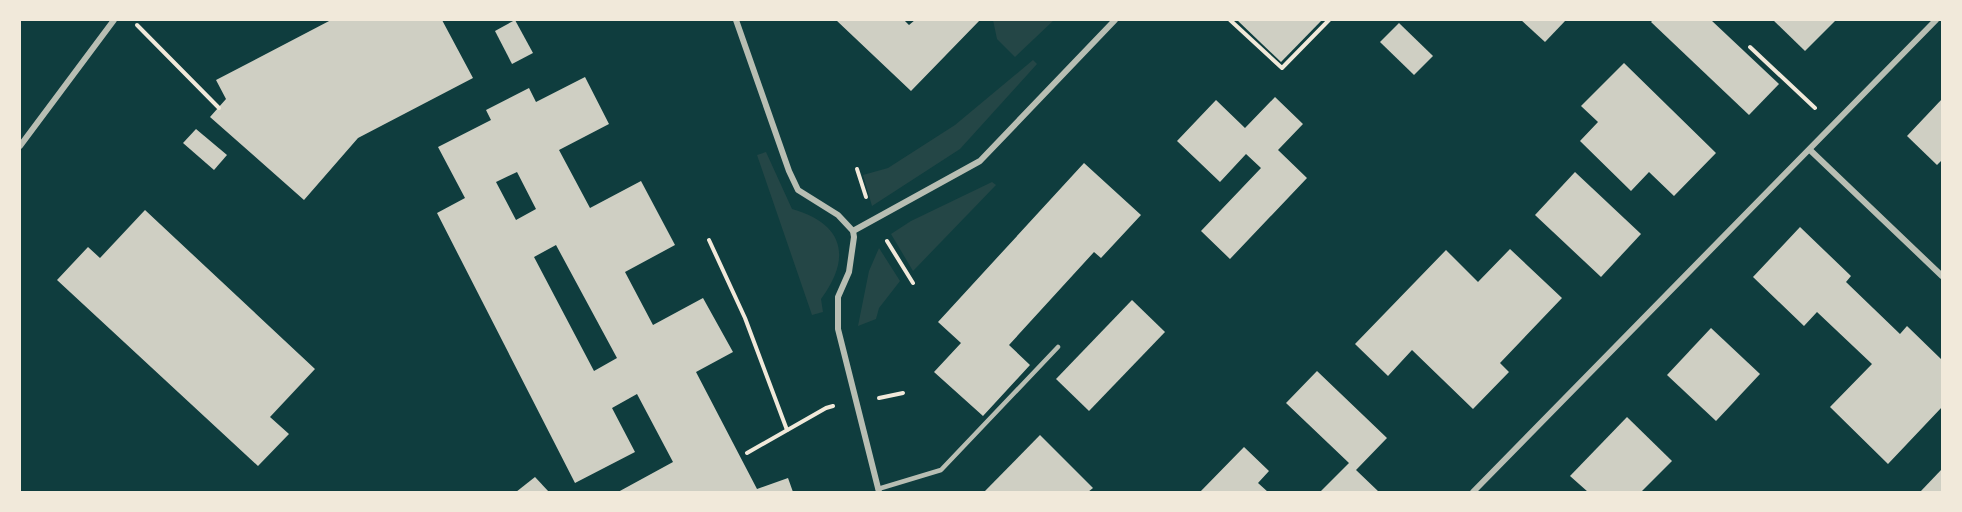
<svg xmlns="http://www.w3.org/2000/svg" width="1962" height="512" font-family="'Source Sans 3',sans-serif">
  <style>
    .green { fill: #244646 }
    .building { fill: #cfcfc3; fill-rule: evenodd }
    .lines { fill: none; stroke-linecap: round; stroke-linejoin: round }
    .path { stroke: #f1e9da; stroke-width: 4 }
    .service { stroke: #b8beb3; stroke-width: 4.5 }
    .minor { stroke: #b8beb3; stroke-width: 6 }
  </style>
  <rect width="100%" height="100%" fill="#0f3d3e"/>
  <g class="green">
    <polygon points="993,20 1054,20 1015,57 997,39"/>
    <polygon points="1033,60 1037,64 960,149 872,206 863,175 888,168 955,125"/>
    <path d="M766 152 792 209C844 224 852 257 821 299L823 312 812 315 757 155Z"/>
    <polygon points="992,182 996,185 913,271 891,234 911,221"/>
    <polygon points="879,248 900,281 879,308 876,319 858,326 869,271"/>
  </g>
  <g class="building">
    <polygon points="331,20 442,20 473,78 358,138 304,200 210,117 226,99 216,80"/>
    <polygon points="515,20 533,53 512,64 495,31"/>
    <polygon points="836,20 904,20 909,25 915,20 980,20 911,91"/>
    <polygon points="1237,20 1322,20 1281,62"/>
    <polygon points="1521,20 1566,20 1545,42"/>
    <polygon points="1653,20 1711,20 1779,84 1749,115 1651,22"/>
    <polygon points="1773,20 1836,20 1805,51"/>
    <polygon points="1399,23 1433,56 1414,75 1380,42"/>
    <polygon points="1624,63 1716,153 1674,196 1649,172 1631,191 1580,141 1598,122 1581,106"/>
    <path d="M585 77 609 124 559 150 590 208 641 181 675 245 625 272 653 325 703 298 733 352 696 372 757 489 788 478 793 492H618L673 462 637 394 612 408 635 452 575 483 437 213 465 198 438 147 491 120 486 110 529 88 536 102ZM517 172 536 209 516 220 496 182ZM556 245 617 358 594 371 534 257Z"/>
    <polygon points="1275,97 1303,124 1278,150 1307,178 1230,259 1201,231 1261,168 1246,154 1220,182 1177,141 1216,100 1245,128"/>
    <polygon points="1942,99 1942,160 1937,165 1907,136"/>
    <polygon points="196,129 227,155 214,170 183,143"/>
    <polygon points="1084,163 1141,215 1101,258 1094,252 1009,345 1030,365 983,416 934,372 961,343 938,322"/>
    <polygon points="1575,172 1641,234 1601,277 1535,215"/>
    <polygon points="145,210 315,369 270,417 289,434 258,466 57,280 88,247 100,258"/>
    <polygon points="1800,227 1851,276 1846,282 1900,334 1907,326 1942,360 1942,407 1888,464 1830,407 1872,364 1817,312 1804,326 1753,277"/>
    <polygon points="1510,249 1562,298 1500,363 1509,372 1473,409 1412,350 1388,376 1355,344 1446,250 1478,282"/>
    <polygon points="1132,300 1165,332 1089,411 1056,379"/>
    <polygon points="1711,328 1760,374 1716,421 1667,375"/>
    <polygon points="1317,371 1387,438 1356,470 1379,492 1320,492 1349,463 1286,403"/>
    <polygon points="1627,417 1672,461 1641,492 1588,492 1570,476"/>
    <polygon points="1040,435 1093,488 1088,492 984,492"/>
    <polygon points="1244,447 1269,471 1258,483 1268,492 1200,492"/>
    <polygon points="1942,469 1942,492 1920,492"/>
    <polygon points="535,477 549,492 516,492"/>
  </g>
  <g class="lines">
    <g class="path">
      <polyline points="1230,20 1282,68 1329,20"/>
      <polyline points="137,25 219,108"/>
      <polyline points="1750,47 1815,108"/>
      <polyline points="857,169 866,197"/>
      <polyline points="709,240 745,318 787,430"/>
      <polyline points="887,241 913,283"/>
      <polyline points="879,398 903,393"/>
      <polyline points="747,453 826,408 833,406"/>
    </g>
    <polyline class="service" points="878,489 941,470 1058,347"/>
    <g class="minor">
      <polyline points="736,20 789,171 798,190 838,215 853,231 854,237 849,272 838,297 838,329 879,492"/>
      <polyline points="20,146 114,20"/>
      <polyline points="1810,150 1942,276"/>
      <polyline points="853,231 980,161 1115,20"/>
      <polyline points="1473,492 1936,20"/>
    </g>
  </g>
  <rect width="1962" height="512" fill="none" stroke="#f1e9da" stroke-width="42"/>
</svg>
